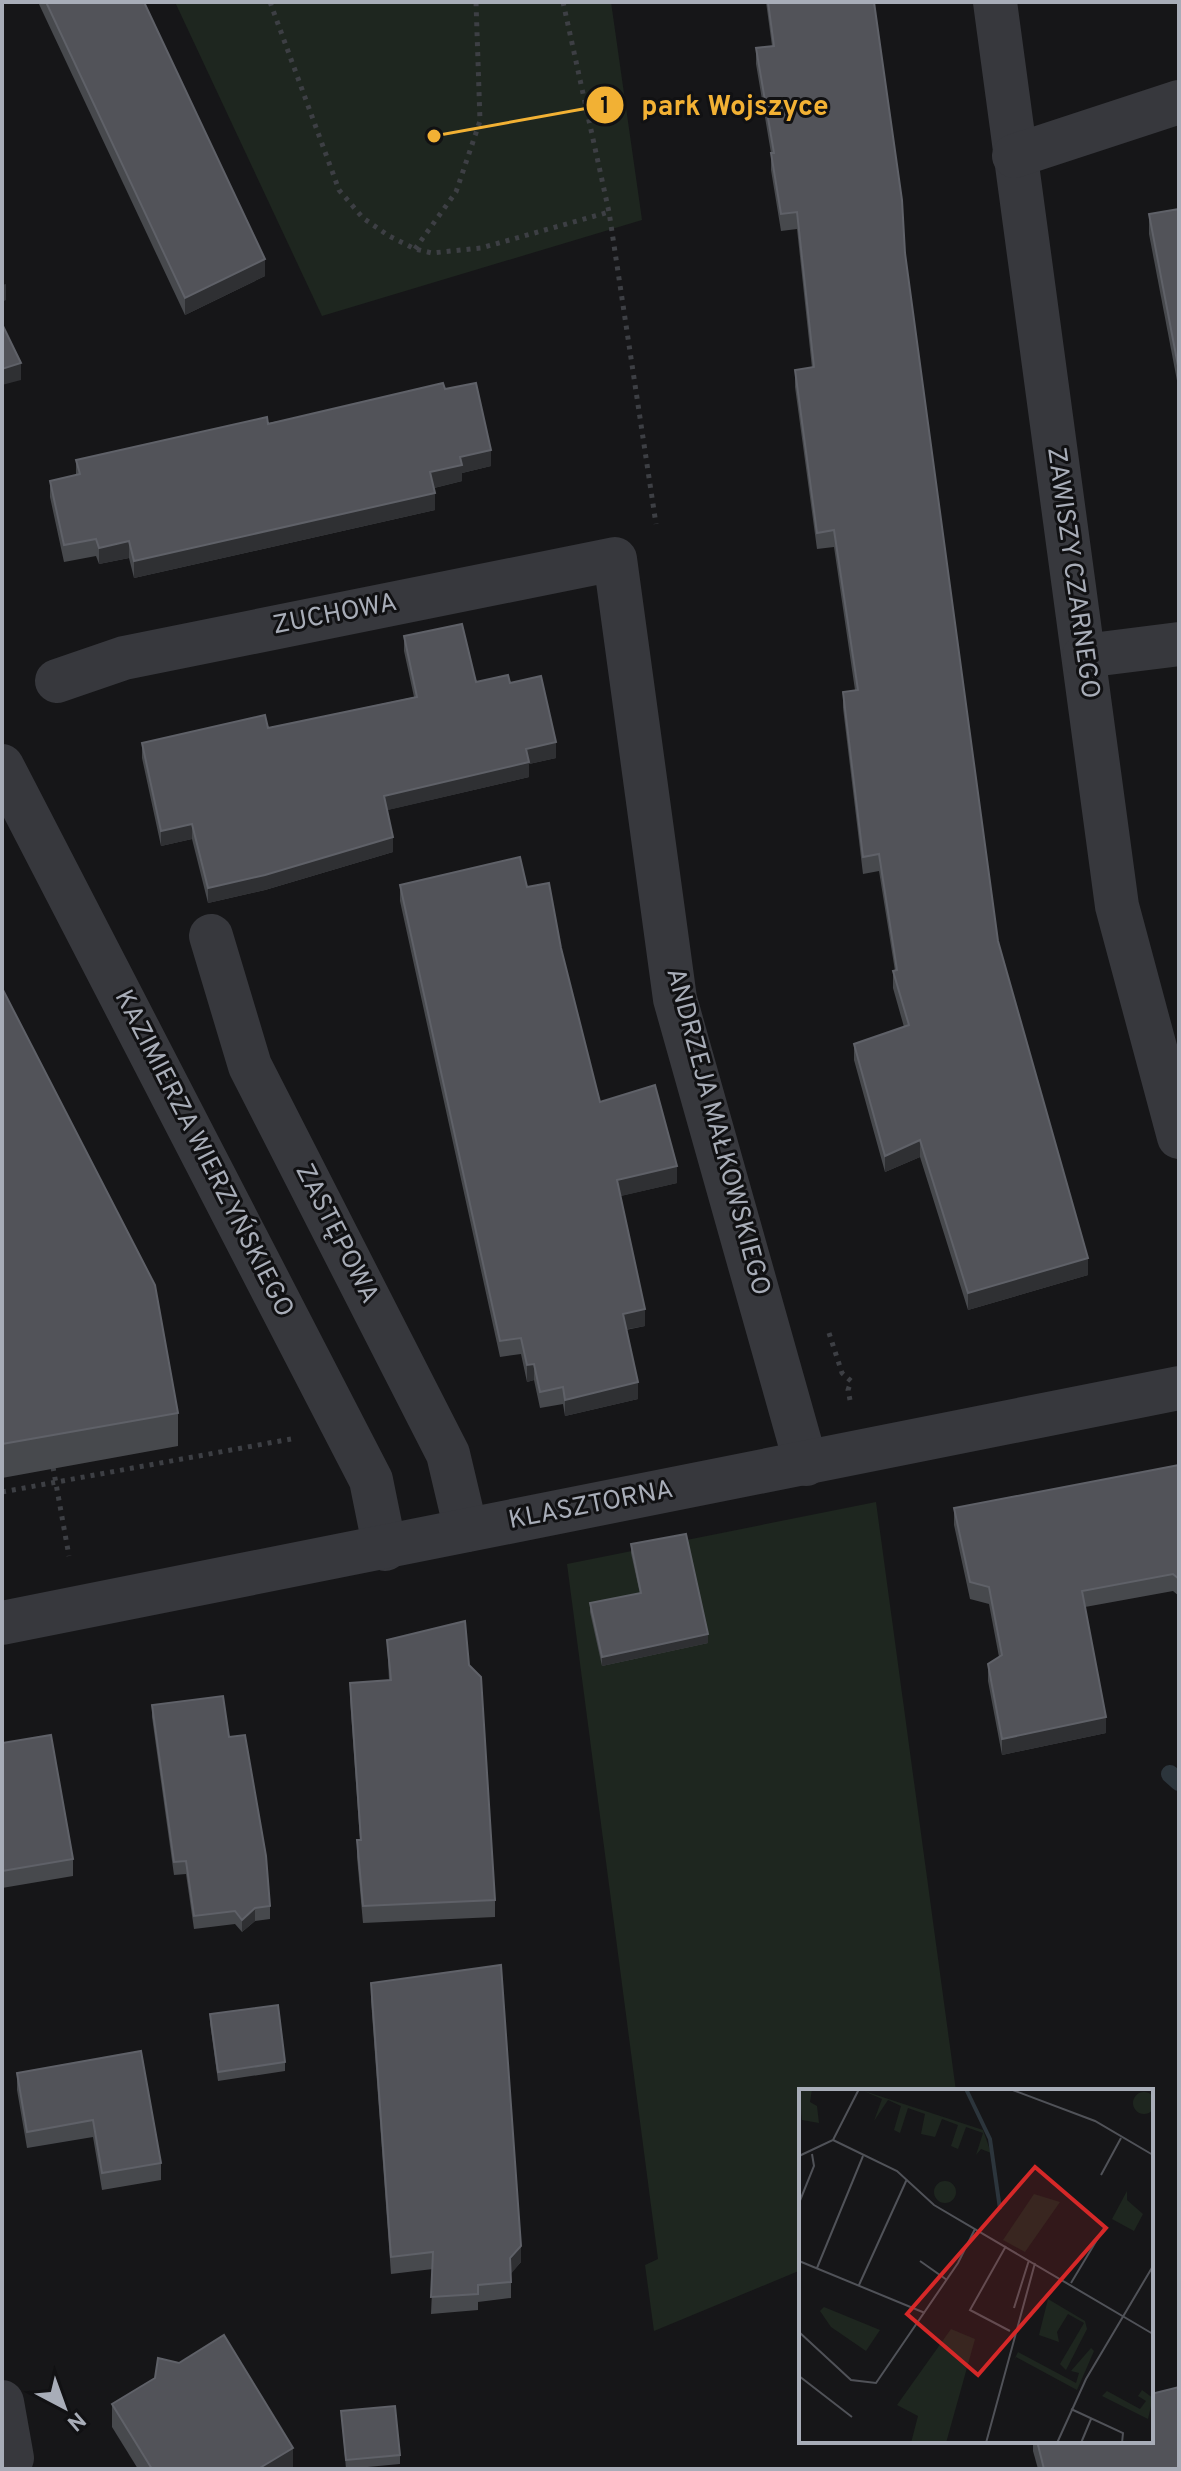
<svg xmlns="http://www.w3.org/2000/svg" width="1181" height="2471" font-family="Overpass,sans-serif">
  <style>
    .green { fill: #1e261f }
    .lines { fill: none; stroke-linecap: round; stroke-linejoin: round }
    .stream { stroke: #2c353c; stroke-width: 18 }
    .path { stroke: #3d3f44; stroke-width: 5; stroke-dasharray: 4 6; stroke-linecap: butt }
    .minor { stroke: #37383d; stroke-width: 44 }
    .wall { fill: #47494d }
    .shaded-wall { fill: #2f3033 }
    .building { fill: #525359; stroke: #5f6168; stroke-width: 2 }
    .labels { text-anchor: middle; dominant-baseline: central; stroke-width: 6; stroke-linejoin: round; paint-order: stroke }
    .street-label { font-size: 26px; fill: #a8adb8; stroke: #111113 }
    .inset-river { fill: none; stroke: #2c353c; stroke-width: 4 }
    .inset-road { fill: none; stroke: #505258; stroke-width: 2 }
    .view { fill: #d62828; fill-opacity: 0.15; stroke: #d62828; stroke-width: 4 }
    .inset-edge { fill: none; stroke: #a8adb8; stroke-width: 4 }
    .leader { fill: none; stroke: #f2b134; stroke-width: 3 }
    .callout-dot { fill: #f2b134; stroke: #111113; stroke-width: 3 }
    .mark-label { font-size: 24px; text-anchor: middle; font-weight: bold; fill: #111 }
    .callout-label { font-size: 28px; text-anchor: middle; font-weight: bold; fill: #f2b134; stroke: #111113; stroke-width: 6; stroke-linejoin: round; paint-order: stroke }
  </style>
  <rect width="100%" height="100%" fill="#161618"/>
  <g class="green">
    <polygon points="175,2 611,2 642,220 322,316"/>
    <polygon points="876,1502 956,2091 801,2091 801,2270 654,2331 645,2265 658,2259 567,1564"/>
  </g>
  <g class="lines">
    <polyline class="stream" points="1170,1774 1179,1782"/>
    <g class="path">
      <polyline points="270,2 339,190 363,218 389,236 415,249 432,253 481,248 609,212"/>
      <polyline points="563,2 609,212 656,524"/>
      <polyline points="415,249 456,192 480,121 476,2"/>
      <polyline points="829,1333 842,1373 851,1381 848,1390 850,1400"/>
      <polyline points="53,1467 69,1556"/>
      <polyline points="2,1492 291,1439"/>
    </g>
    <g class="minor">
      <polyline points="995,2 1117,906 1179,1137"/>
      <polyline points="1014,156 1179,102"/>
      <polyline points="1084,656 1179,644"/>
      <polyline points="57,681 124,658 615,559 675,999 806,1464"/>
      <polyline points="2,766 371,1480 385,1549"/>
      <polyline points="211,936 250,1066 448,1454 466,1530"/>
      <polyline points="2,1623 1179,1388"/>
      <polyline points="2,2402 12,2458"/>
    </g>
  </g>
  <g class="wall">
    <polygon points="38,2 144,2 265,276 185,315"/>
    <polygon points="766,2 874,2 905,253 998,941 1088,1275 968,1310 920,1157 885,1172 854,1060 854,1044 904,1027 893,988 893,971 895,971 879,871 863,874 843,708 843,692 855,690 834,547 817,549 795,387 795,370 812,368 797,229 781,231 771,170 771,153 756,64 756,48 772,46"/>
    <polygon points="1179,209 1179,391 1149,234 1149,214"/>
    <polygon points="445,389 491,466 462,473 462,481 434,488 435,510 134,578 129,558 99,564 96,556 64,562 50,497 50,481 76,475 76,460"/>
    <polygon points="404,636 476,682 510,683 556,758 529,764 529,777 387,810 393,852 265,890 208,903 192,839 161,846 142,758 142,743 268,728 414,697 404,651"/>
    <polygon points="400,885 527,887 561,948 600,1102 677,1183 620,1196 645,1326 626,1330 638,1399 565,1416 563,1404 540,1408 534,1380 527,1382 521,1354 500,1357 400,901"/>
    <polygon points="2,988 178,1413 178,1446 2,1478"/>
    <polygon points="1179,1465 1179,1596 1173,1591 1085,1607 1106,1733 1002,1755 988,1681 988,1664 999,1657 989,1604 970,1599 954,1525 954,1508"/>
    <polygon points="631,1544 708,1643 602,1666 590,1612 590,1603 640,1594 631,1553"/>
    <polygon points="387,1640 495,1900 495,1917 363,1923 357,1857 357,1840 360,1840 350,1699 350,1683 389,1680"/>
    <polygon points="152,1705 229,1737 270,1906 270,1919 255,1921 242,1932 235,1924 194,1929 186,1874 174,1875 152,1717"/>
    <polygon points="2,1743 73,1859 73,1876 2,1888"/>
    <polygon points="371,1983 521,2262 511,2273 511,2298 478,2302 478,2310 431,2314 433,2269 391,2274 371,2000"/>
    <polygon points="210,2014 285,2062 285,2071 218,2081 210,2023"/>
    <polygon points="17,2073 161,2163 161,2180 102,2190 93,2137 27,2148 17,2090"/>
    <polygon points="179,2363 293,2469 138,2469 112,2427 112,2404"/>
    <polygon points="341,2411 400,2455 400,2464 346,2469"/>
    <polygon points="1033,2441 1151,2441 1179,2469 1038,2469 1033,2451"/>
  </g>
  <g class="shaded-wall">
    <polygon points="265,259 265,276 185,315 185,298"/>
    <polygon points="6,284 6,300 2,302 2,285"/>
    <polygon points="21,363 21,380 2,385 2,369"/>
    <polygon points="491,450 491,466 462,473 462,481 430,489 430,472 460,457"/>
    <polygon points="435,493 435,510 134,578 134,561"/>
    <polygon points="129,541 129,558 99,564 99,548"/>
    <polygon points="556,742 556,758 529,764 529,777 384,811 384,796 526,749"/>
    <polygon points="192,824 192,839 161,846 161,831"/>
    <polygon points="393,837 393,852 265,890 208,903 208,888"/>
    <polygon points="920,1140 920,1157 885,1172 885,1156"/>
    <polygon points="677,1166 677,1183 617,1197 617,1180"/>
    <polygon points="1088,1258 1088,1275 968,1310 968,1293"/>
    <polygon points="645,1309 645,1326 623,1330 623,1314"/>
    <polygon points="534,1364 534,1380 527,1382 527,1365"/>
    <polygon points="638,1382 638,1399 565,1416 565,1400"/>
    <polygon points="708,1634 708,1643 602,1666 602,1657"/>
    <polygon points="1106,1717 1106,1733 1002,1755 1002,1739"/>
    <polygon points="255,1908 255,1921 242,1932 242,1920"/>
    <polygon points="521,2246 521,2262 510,2275 510,2258"/>
    <polygon points="293,2448 293,2469 258,2469"/>
  </g>
  <g class="building">
    <polygon points="46,2 144,2 265,259 185,298"/>
    <polygon points="768,2 874,2 902,200 905,253 998,941 1088,1258 968,1293 920,1140 885,1156 854,1044 909,1025 893,971 897,970 879,854 863,857 843,692 858,690 834,530 817,533 795,370 814,367 797,212 781,214 771,153 774,153 756,48 774,46"/>
    <polygon points="1179,209 1179,371 1149,214"/>
    <polygon points="2,324 21,363 2,369"/>
    <polygon points="443,383 445,389 476,383 491,450 460,457 462,465 430,472 435,493 134,561 129,541 99,548 96,539 64,545 50,481 80,474 76,460 267,417 268,424"/>
    <polygon points="462,624 476,682 508,675 510,683 541,676 556,742 526,749 529,762 384,796 393,837 265,875 208,888 192,824 161,831 142,743 265,715 268,728 417,697 404,636"/>
    <polygon points="520,857 527,887 549,883 561,948 600,1102 655,1085 677,1166 617,1180 645,1309 623,1314 638,1382 565,1400 563,1387 540,1392 534,1364 527,1365 521,1338 500,1341 400,885"/>
    <polygon points="2,988 155,1285 178,1413 2,1444"/>
    <polygon points="1179,1465 1179,1579 1173,1574 1082,1591 1106,1717 1002,1739 988,1664 1002,1655 989,1587 970,1582 954,1508"/>
    <polygon points="686,1534 708,1634 602,1657 590,1603 641,1593 631,1544"/>
    <polygon points="465,1621 469,1665 481,1677 495,1900 363,1906 357,1840 361,1840 350,1683 391,1680 387,1640"/>
    <polygon points="223,1696 229,1737 245,1735 266,1856 270,1906 255,1908 242,1920 235,1911 194,1916 186,1861 174,1862 152,1705"/>
    <polygon points="51,1735 73,1859 2,1871 2,1743"/>
    <polygon points="501,1965 521,2246 510,2258 511,2282 478,2285 478,2294 431,2297 433,2252 391,2257 371,1983"/>
    <polygon points="278,2005 285,2062 218,2072 210,2014"/>
    <polygon points="141,2051 161,2163 102,2173 93,2120 27,2132 17,2073"/>
    <polygon points="224,2335 293,2448 258,2469 152,2469 112,2404 155,2378 158,2358 179,2363"/>
    <polygon points="1179,2387 1179,2469 1044,2469 1037,2441 1151,2441 1151,2394"/>
    <polygon points="395,2406 400,2455 346,2460 341,2411"/>
  </g>
  <g class="labels">
    <g class="street-label">
      <text transform="translate(1072 573) rotate(82)">ZAWISZY CZARNEGO</text>
      <text transform="translate(335 615) rotate(-11)">ZUCHOWA</text>
      <text transform="translate(717 1132) rotate(75)">ANDRZEJA MAŁKOWSKIEGO</text>
      <text transform="translate(203 1154) rotate(63)">KAZIMIERZA WIERZYŃSKIEGO</text>
      <text transform="translate(336 1234) rotate(63)">ZASTĘPOWA</text>
      <text transform="translate(591 1506) rotate(-11)">KLASZTORNA</text>
    </g>
  </g>
  <g transform="translate(799 2089)">
    <rect width="354" height="354" fill="#161618"/>
    <path d="M0 0H13L11 13 18 17 20 34 3 31ZM65 2 184 41 192 64 182 60 177 66 184 44 167 38 159 60 152 57 159 36 143 30 136 48 122 45 126 25 109 19 101 44 95 41 102 17 89 11 75 32 83 10ZM334 14a11 11 0 1 1 22 0a11 11 0 1 1-22 0ZM135 103a11 11 0 1 1 22 0a11 11 0 1 1-22 0ZM328 102V111L344 125 335 142 313 130ZM235 105 261 113 226 163 204 151ZM249 210 286 232 288 240 267 281 261 275 285 234 269 225 258 243 260 253 240 246ZM25 218 81 241 67 262 32 238 21 222ZM152 240 176 250 147 354H112L119 327 98 316ZM292 259 295 262 278 301 217 268 214 273 219 263 277 294 280 284 272 282ZM343 301 354 309 349 330 303 307 308 302 341 320 347 312 339 307Z" fill="#1e261f"/>
    <path class="inset-river" d="M167 0 191 50 201 120"/>
    <path class="inset-road" d="M211 0 296 32 354 66M34 51 98 82 135 116 354 245M0 67 34 51 60 0M302 86 322 49M0 114 15 77 13 65M207 157 171 221 211 242M0 172 126 224M121 172 148 191M18 179 64 67M272 194 305 139M60 196 108 90M215 219 230 171M0 243 52 291 77 294 159 174 176 140M0 287 53 328M272 320 324 344 323 354M187 354 236 174M258 354 287 290 354 177M282 354 292 330"/>
    <path class="view" d="M236 78 307 139 179 286 108 225Z"/>
    <rect width="354" height="354" class="inset-edge"/>
  </g>
  <path class="leader" d="M434 136L605 105"/>
  <g class="callout-dot">
    <circle cx="434" cy="136" r="8"/>
    <circle cx="605" cy="105" r="20"/>
  </g>
  <g class="mark-label">
    <text x="605" y="113">1</text>
  </g>
  <g class="callout-label">
    <text x="735" y="115">park Wojszyce</text>
  </g>
  <rect width="1181" height="2471" fill="none" stroke="#a8adb8" stroke-width="8"/>
  <g transform="translate(64 2407) rotate(139)" stroke="#111113" stroke-width="6" paint-order="stroke">
  <path d="M0-6L14 30L0 20L-14 30Z" fill="#a8adb8"/>
  <text y="-12" font-size="22" font-weight="bold" text-anchor="middle" fill="#a8adb8">N</text>
  </g>
</svg>
